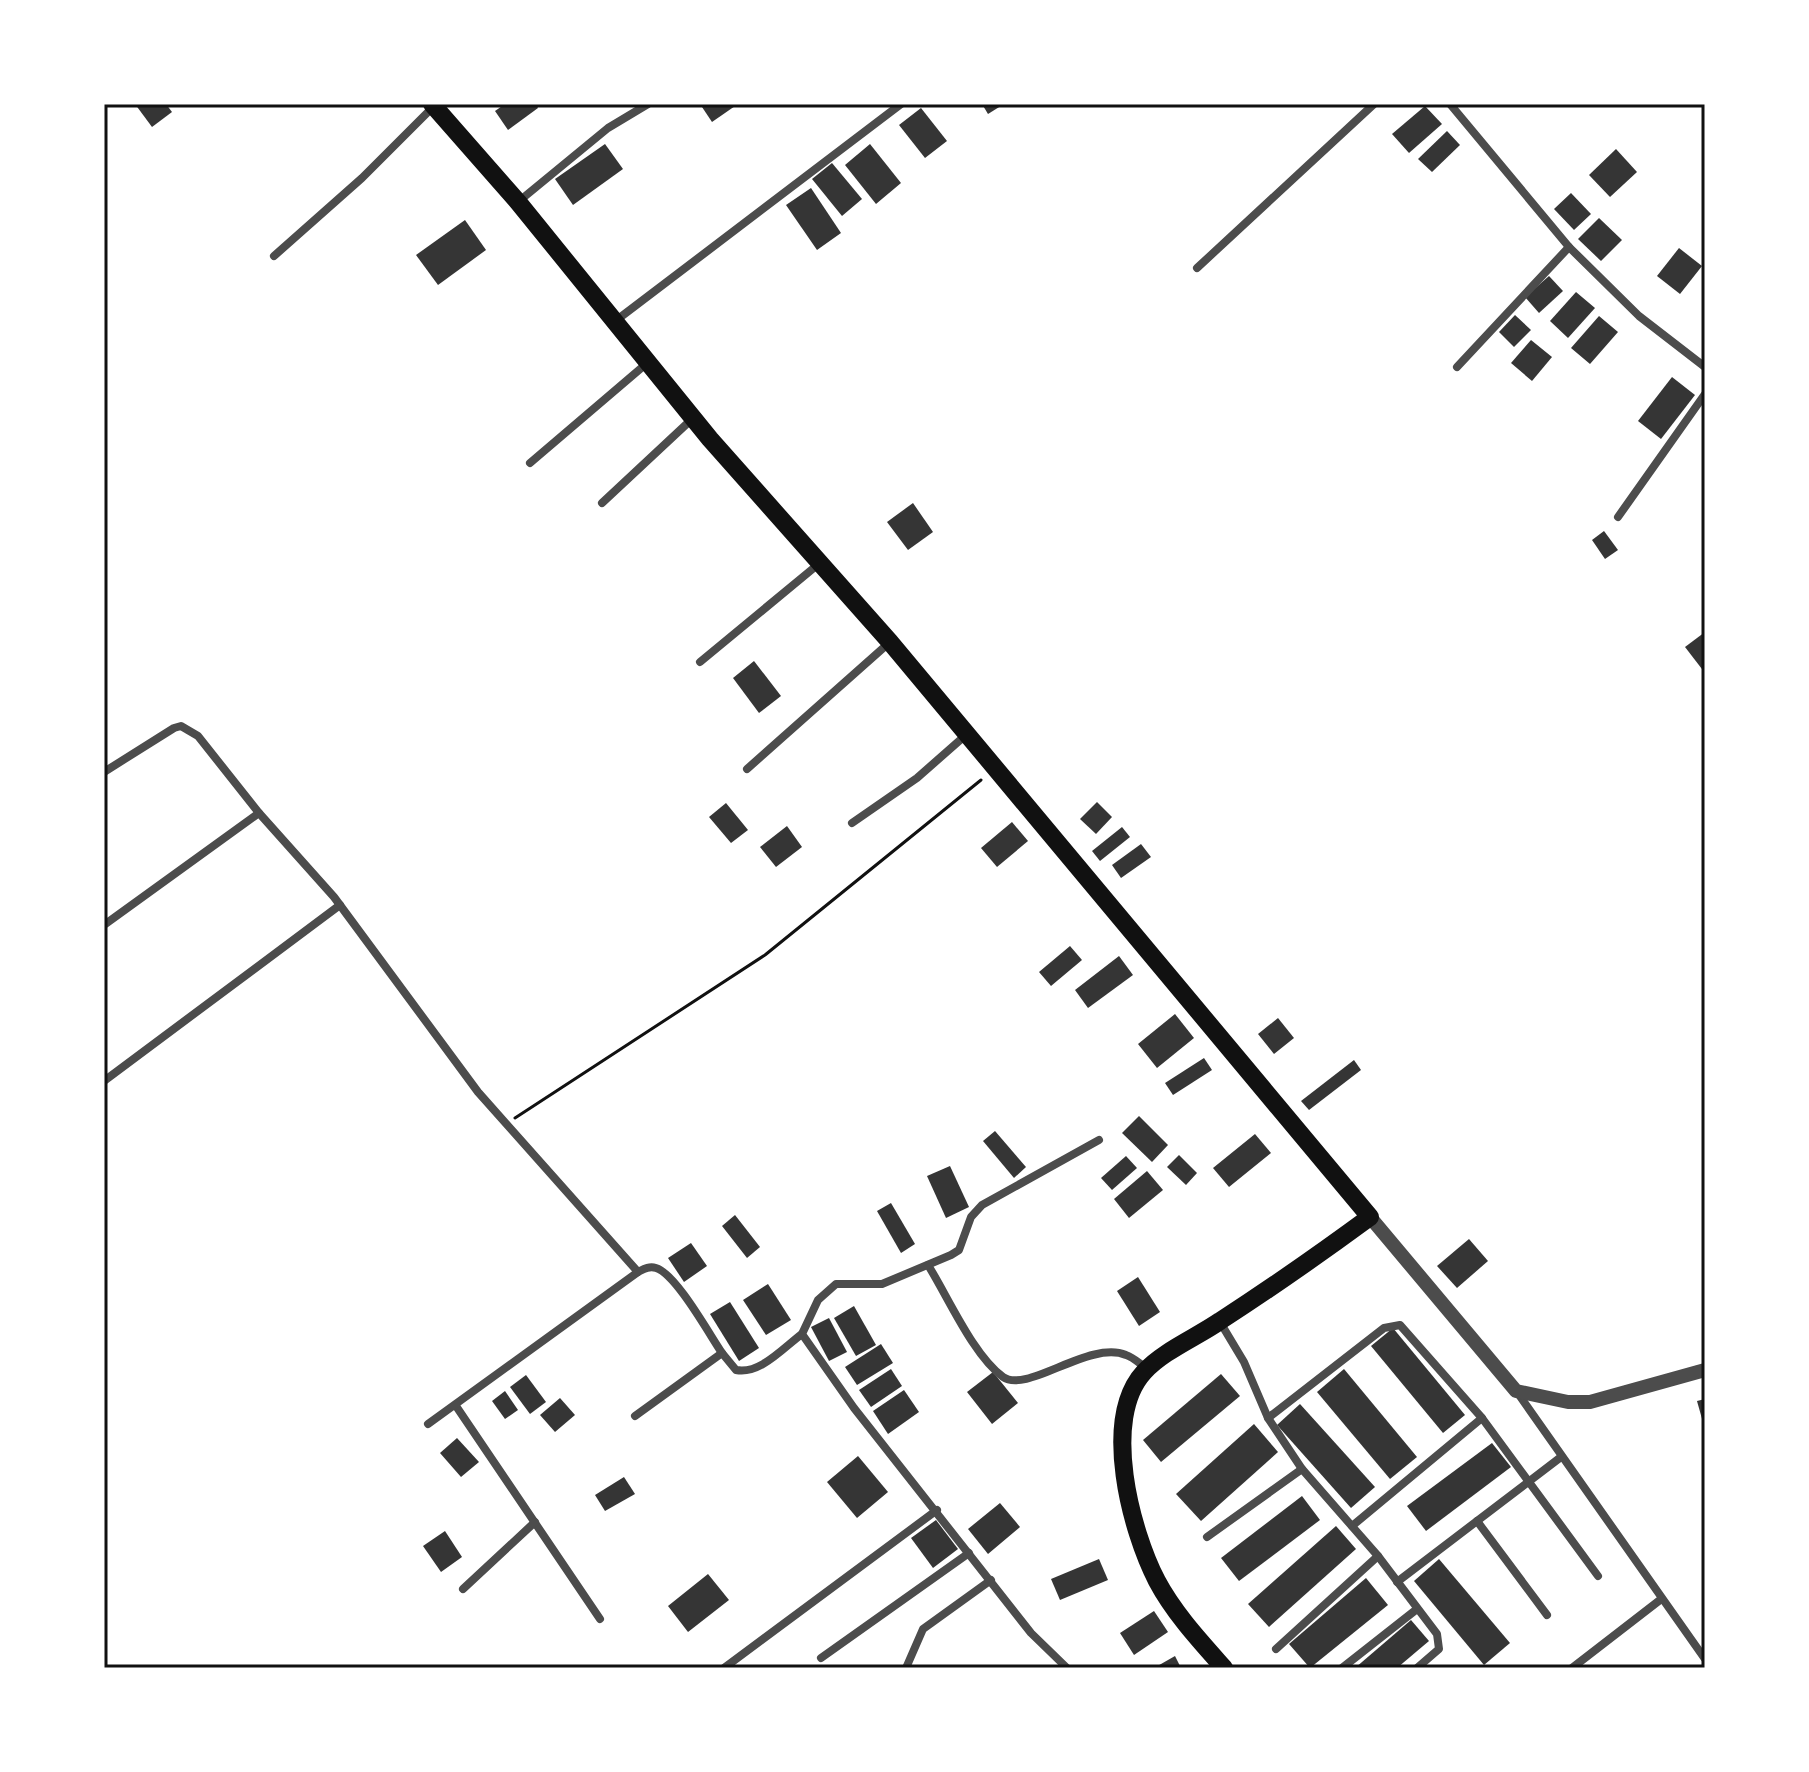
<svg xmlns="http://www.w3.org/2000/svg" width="1809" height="1772" font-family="'Playfair Display',serif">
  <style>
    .building { fill: #353535 }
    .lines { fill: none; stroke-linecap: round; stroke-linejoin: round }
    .path { stroke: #111; stroke-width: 3 }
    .minor { stroke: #4c4c4c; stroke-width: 8 }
    .tertiary { stroke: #4c4c4c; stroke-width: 14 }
    .primary { stroke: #111; stroke-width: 18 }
    .neatline { fill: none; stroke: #111; stroke-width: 3 }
  </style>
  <rect width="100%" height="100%" fill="#fff"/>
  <g class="building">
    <polygon points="135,104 166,104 172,112 152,127"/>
    <polygon points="505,104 536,104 538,108 508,130 495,111"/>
    <polygon points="700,104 738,104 712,122"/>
    <polygon points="982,104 1004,104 988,114"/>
    <polygon points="1425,106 1442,124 1409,153 1392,134"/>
    <polygon points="921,108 947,141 925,158 899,125"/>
    <polygon points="1447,131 1460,145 1432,172 1418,159"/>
    <polygon points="605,144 623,169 573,205 555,179"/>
    <polygon points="870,144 901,183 876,204 845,165"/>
    <polygon points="1616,149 1637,172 1610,197 1589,175"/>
    <polygon points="832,163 862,199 842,216 812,179"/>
    <polygon points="811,188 841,233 817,250 786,205"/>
    <polygon points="1571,193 1591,214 1574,230 1554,209"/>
    <polygon points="1599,218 1622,240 1601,261 1578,239"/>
    <polygon points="465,220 486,250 438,285 416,255"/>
    <polygon points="1679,248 1702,266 1680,294 1657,276"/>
    <polygon points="1549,276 1563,291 1539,313 1525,297"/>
    <polygon points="1576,292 1595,308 1568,338 1550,321"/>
    <polygon points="1515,315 1531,330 1514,347 1499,332"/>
    <polygon points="1599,316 1618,332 1590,364 1571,348"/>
    <polygon points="1531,340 1552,357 1532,381 1511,363"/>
    <polygon points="1672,377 1695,395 1661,439 1638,421"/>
    <polygon points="913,503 933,532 908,550 887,522"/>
    <polygon points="1604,531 1618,550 1605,559 1592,540"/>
    <polygon points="1705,632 1705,673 1685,647"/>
    <polygon points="754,661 781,696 759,713 733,678"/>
    <polygon points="1097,802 1112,817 1096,834 1080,819"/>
    <polygon points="726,803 748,830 731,843 709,817"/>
    <polygon points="1012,822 1028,841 997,867 981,848"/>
    <polygon points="787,826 802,847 776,867 760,847"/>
    <polygon points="1122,827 1130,837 1100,861 1092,851"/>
    <polygon points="1141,844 1151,857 1121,878 1112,865"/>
    <polygon points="1070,946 1082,960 1051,986 1039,972"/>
    <polygon points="1119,956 1133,975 1088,1008 1075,990"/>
    <polygon points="1175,1014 1194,1038 1157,1068 1138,1044"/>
    <polygon points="1278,1018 1294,1038 1274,1054 1258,1034"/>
    <polygon points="1204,1058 1212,1070 1173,1095 1165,1083"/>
    <polygon points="1354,1060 1361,1070 1309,1110 1301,1101"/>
    <polygon points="1139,1116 1168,1145 1152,1162 1122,1133"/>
    <polygon points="995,1131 1026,1167 1014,1178 983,1141"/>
    <polygon points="1255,1134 1271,1153 1229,1187 1213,1168"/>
    <polygon points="1179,1155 1197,1173 1186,1185 1167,1167"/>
    <polygon points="1126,1156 1137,1168 1112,1190 1101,1178"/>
    <polygon points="950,1166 969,1207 946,1218 927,1176"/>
    <polygon points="1147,1171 1163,1190 1129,1218 1114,1199"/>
    <polygon points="891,1203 915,1244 901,1253 877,1211"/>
    <polygon points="735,1215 760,1247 747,1258 722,1226"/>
    <polygon points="1469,1239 1488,1261 1457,1288 1437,1266"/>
    <polygon points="691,1243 707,1266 684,1282 668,1258"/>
    <polygon points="1138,1277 1160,1312 1139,1326 1117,1291"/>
    <polygon points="768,1284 791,1320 766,1335 743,1300"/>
    <polygon points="730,1302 759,1348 739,1361 710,1314"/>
    <polygon points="854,1306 876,1345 856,1356 834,1318"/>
    <polygon points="829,1318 847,1352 829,1361 811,1327"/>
    <polygon points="1393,1328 1465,1415 1443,1433 1371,1346"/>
    <polygon points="881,1344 893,1363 857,1385 845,1367"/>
    <polygon points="891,1369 902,1386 871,1407 859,1390"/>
    <polygon points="1344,1369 1417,1457 1390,1479 1317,1392"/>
    <polygon points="993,1372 1018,1403 992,1424 967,1392"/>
    <polygon points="1221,1374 1240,1396 1161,1462 1143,1440"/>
    <polygon points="526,1375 546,1402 530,1414 510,1387"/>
    <polygon points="904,1390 919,1412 888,1434 873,1411"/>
    <polygon points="505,1391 518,1410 505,1419 492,1401"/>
    <polygon points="560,1398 575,1415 555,1432 540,1415"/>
    <polygon points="1705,1399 1705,1426 1704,1426 1697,1401"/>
    <polygon points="1300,1404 1375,1487 1351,1508 1277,1425"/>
    <polygon points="1254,1424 1278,1452 1201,1521 1176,1494"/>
    <polygon points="457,1438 479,1462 461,1477 440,1453"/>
    <polygon points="1492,1443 1511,1467 1426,1531 1407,1506"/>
    <polygon points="858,1456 888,1492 857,1518 827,1482"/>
    <polygon points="624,1477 635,1494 605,1511 595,1495"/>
    <polygon points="1302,1496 1320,1520 1239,1581 1221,1558"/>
    <polygon points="1000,1503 1020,1527 988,1554 968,1529"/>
    <polygon points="936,1520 958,1549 933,1568 911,1538"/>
    <polygon points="1336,1526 1356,1549 1269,1627 1248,1604"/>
    <polygon points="445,1531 462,1557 441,1572 423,1546"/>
    <polygon points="1099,1559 1108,1580 1060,1600 1051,1579"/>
    <polygon points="1439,1559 1510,1643 1484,1665 1414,1581"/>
    <polygon points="708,1574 729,1600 688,1632 668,1606"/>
    <polygon points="1366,1578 1388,1605 1310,1668 1289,1644"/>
    <polygon points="1154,1611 1168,1632 1134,1655 1120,1633"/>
    <polygon points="1411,1620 1429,1641 1397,1668 1355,1668"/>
    <polygon points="1175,1656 1181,1668 1154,1668"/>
  </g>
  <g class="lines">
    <polyline class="path" points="515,1118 765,955 981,780"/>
    <g class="minor">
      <polyline points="1450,104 1569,247 1639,316 1705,367"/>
      <polyline points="518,202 608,128 648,104"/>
      <polyline points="274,256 362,178 433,107"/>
      <polyline points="1197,268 1374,104"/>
      <polyline points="614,322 901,104"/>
      <polyline points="1457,367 1569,247"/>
      <polyline points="530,463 646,364"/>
      <polyline points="602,503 692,419"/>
      <polyline points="1618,517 1705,394"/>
      <polyline points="700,662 821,562"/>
      <polyline points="747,769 890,642"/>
      <polyline points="104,772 174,728 181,726 198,736 259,813 334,897 478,1092 638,1272"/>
      <polyline points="852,823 917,778 967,734"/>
      <polyline points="104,925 259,813"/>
      <polyline points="104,1081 340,905"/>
      <path d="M928 1265C948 1297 973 1355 1003 1377 1027 1394 1089 1340 1126 1355 1133 1357 1140 1364 1146 1368"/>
      <polyline points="1220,1322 1244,1362 1268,1418 1302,1469 1378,1556 1437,1634 1439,1649 1417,1668"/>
      <polyline points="1517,1392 1705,1659"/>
      <polyline points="456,1406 600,1619"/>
      <path d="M635 1416 722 1353 736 1370C760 1375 784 1347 802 1334"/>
      <polyline points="1268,1418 1384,1328 1400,1325 1482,1418 1598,1576"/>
      <path d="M428 1424 638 1272C644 1269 649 1266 656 1268 676 1274 709 1334 722 1353"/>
      <polyline points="1477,1521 1547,1615"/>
      <polyline points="1352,1526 1482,1418"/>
      <polyline points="1207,1537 1302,1469"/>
      <polyline points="1397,1582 1561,1457"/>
      <polyline points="463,1589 535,1522"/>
      <polyline points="1276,1649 1378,1556"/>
      <polyline points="821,1658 969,1553"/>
      <polyline points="724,1668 937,1510"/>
      <polyline points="906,1668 923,1629 991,1580"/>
      <polyline points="1067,1668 1031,1633 854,1408 802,1334 818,1300 836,1284 882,1284 951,1255 959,1250 971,1217 982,1205 1099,1140"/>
      <polyline points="1342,1668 1417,1609"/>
      <polyline points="1572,1668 1660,1600"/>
    </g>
    <polyline class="tertiary" points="1370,1217 1516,1391 1568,1402 1590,1402 1705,1370"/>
    <path class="primary" d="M432 104 518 202 710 439 890 642 1370 1217C1321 1253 1271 1288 1220 1321 1197 1337 1163 1351 1144 1372 1101 1419 1131 1531 1157 1581 1174 1613 1200 1641 1224 1668"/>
  </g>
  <rect width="1809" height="1772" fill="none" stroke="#ffffff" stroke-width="212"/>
  <rect x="106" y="106" width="1597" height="1560" class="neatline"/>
</svg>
